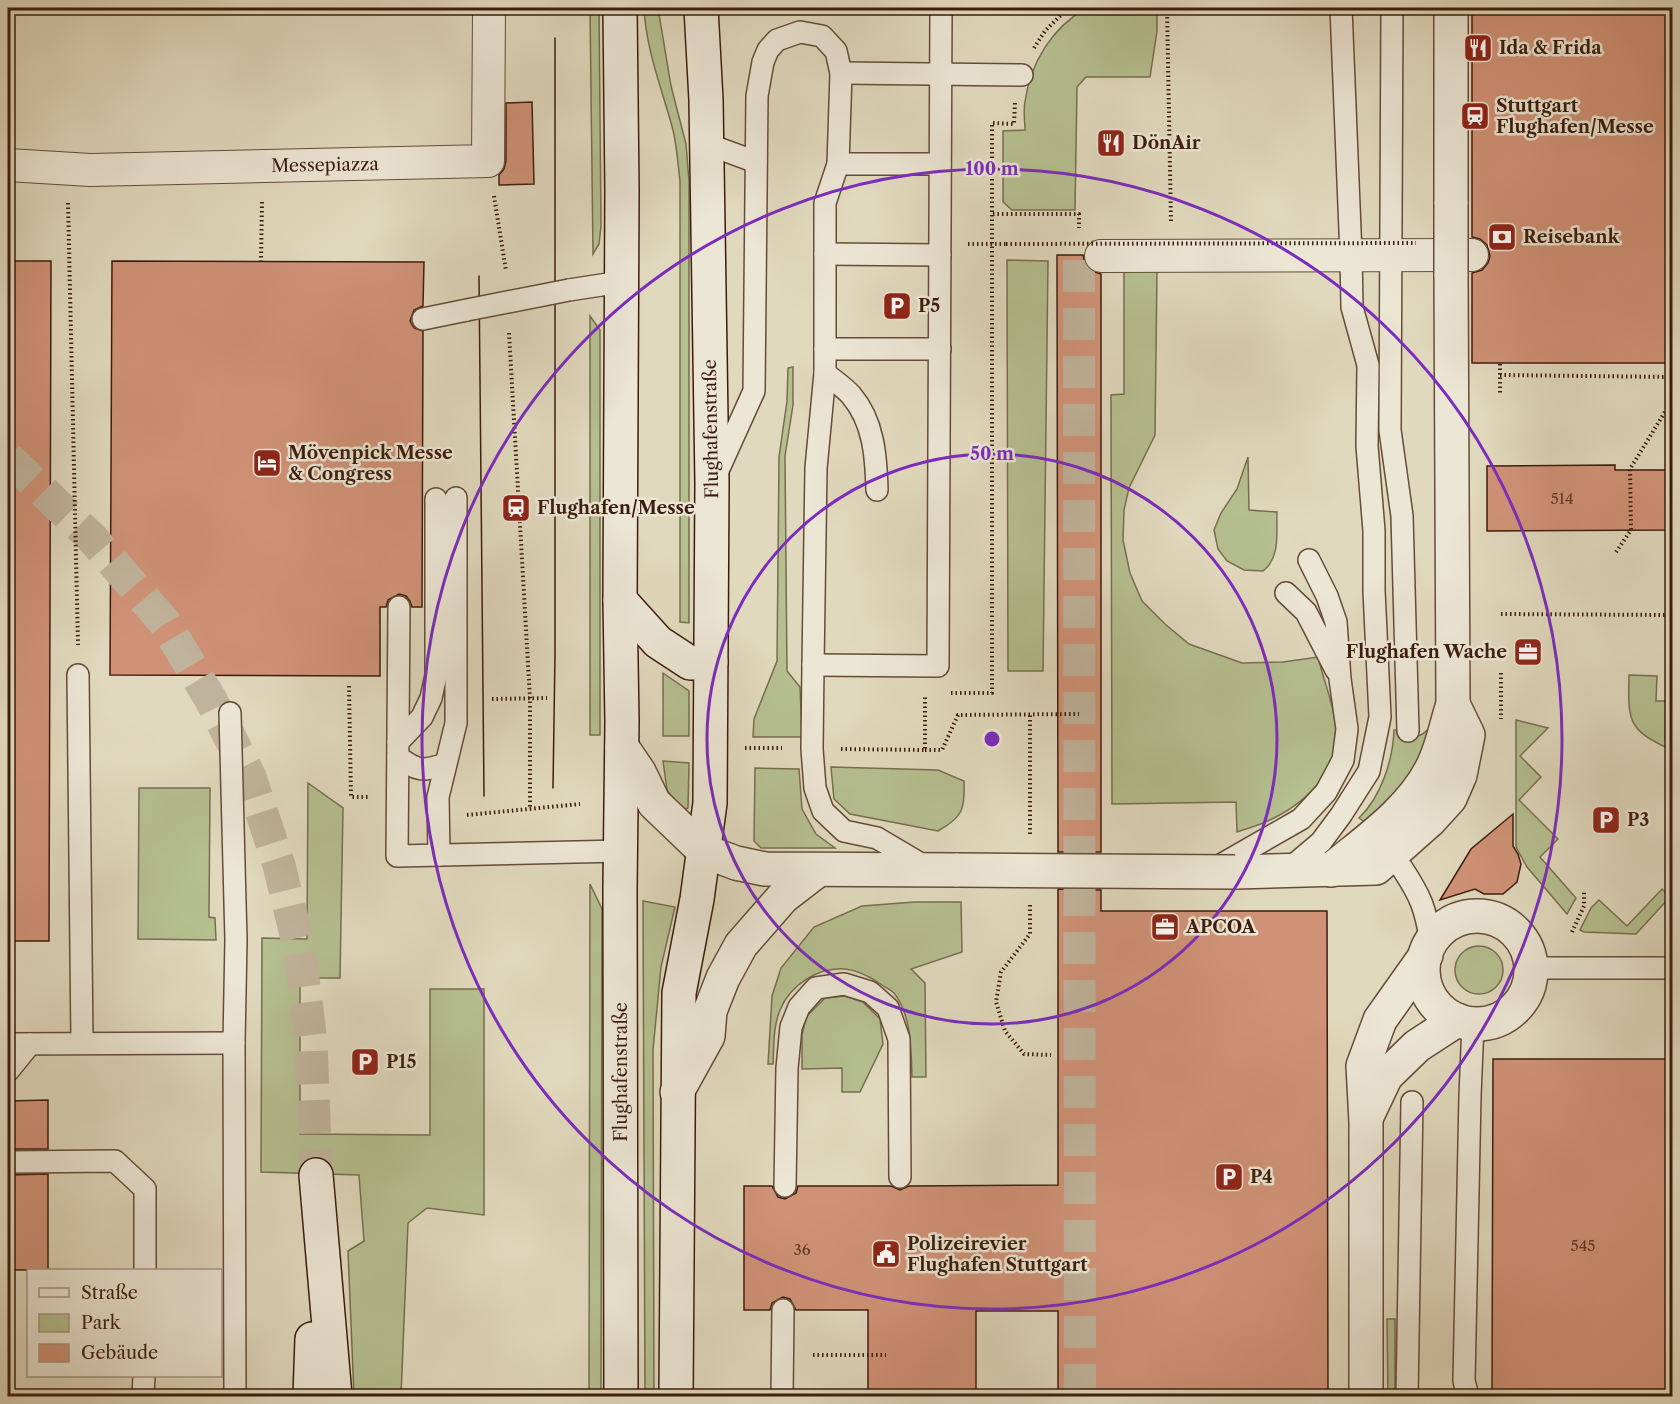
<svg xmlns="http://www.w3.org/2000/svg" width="1680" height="1404" font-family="'Libre Caslon Text',serif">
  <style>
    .green { fill: #b5bf90; stroke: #786e4e; stroke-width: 1.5 }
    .building { fill: #d09277; stroke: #3c1d0d; stroke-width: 1.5 }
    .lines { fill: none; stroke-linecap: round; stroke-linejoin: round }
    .pedestrian-tunnel { stroke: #c0b39b; stroke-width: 32; stroke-dasharray: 32 16; stroke-linecap: butt }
    .secondary-tunnel { stroke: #c0b39b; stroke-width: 33; stroke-dasharray: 33 16; stroke-linecap: butt }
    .service-casing { stroke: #654c39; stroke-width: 24 }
    .pedestrian-casing { stroke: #654c39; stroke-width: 34 }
    .minor-casing { stroke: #654c39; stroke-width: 36 }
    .secondary-casing { stroke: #3c1d0d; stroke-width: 36 }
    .path { stroke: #3c1d0d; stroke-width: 4; stroke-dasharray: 1.5 3; stroke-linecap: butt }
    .service { stroke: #ece6d5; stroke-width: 21 }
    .pedestrian { stroke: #ece6d5; stroke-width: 32 }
    .minor { stroke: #ece6d5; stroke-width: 33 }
    .secondary { stroke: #ece6d5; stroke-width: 33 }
    .tram { stroke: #3c1d0d; stroke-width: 1.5 }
    .service-bridge-casing { stroke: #654c39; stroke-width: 24; stroke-linecap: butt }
    .minor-bridge-casing { stroke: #654c39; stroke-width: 36; stroke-linecap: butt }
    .path-bridge { stroke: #3c1d0d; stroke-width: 4; stroke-dasharray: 1.5 3; stroke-linecap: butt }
    .service-bridge { stroke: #ece6d5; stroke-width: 21 }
    .minor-bridge { stroke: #ece6d5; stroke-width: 33 }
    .ring { fill: none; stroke: #7b2cbf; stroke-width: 3 }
    .labels { text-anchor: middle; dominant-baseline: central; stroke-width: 5; stroke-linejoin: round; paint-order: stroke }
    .number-label { font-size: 15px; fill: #613a28 }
    .poi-label { font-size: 18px; font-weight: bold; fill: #3c1d0d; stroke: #ece6d5; text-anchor: start }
    .street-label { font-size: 18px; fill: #3c1d0d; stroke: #ece6d5 }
    .centre { fill: #7b2cbf; stroke: #ece6d5; stroke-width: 3 }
    .ring-label { font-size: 18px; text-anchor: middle; font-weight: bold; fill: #7b2cbf; stroke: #ece6d5; stroke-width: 5; stroke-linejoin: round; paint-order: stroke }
  </style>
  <rect width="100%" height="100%" fill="#e1d9be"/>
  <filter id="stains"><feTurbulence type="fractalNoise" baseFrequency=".00333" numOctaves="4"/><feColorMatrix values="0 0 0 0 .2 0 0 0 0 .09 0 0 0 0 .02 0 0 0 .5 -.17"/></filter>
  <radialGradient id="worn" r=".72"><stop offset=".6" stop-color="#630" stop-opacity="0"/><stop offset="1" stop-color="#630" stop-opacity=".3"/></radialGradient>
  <g class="green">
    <polygon points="590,8 599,8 601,226 599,244 593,254"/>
    <path d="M644 8H658L671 86 686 144 689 181V623L680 622V181C678 165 677 147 673 130 662 89 646 50 644 8Z"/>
    <path d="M1086 8H1157V31L1150 77H1086L1077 87 1075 210H1012L1003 202V131L1025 130C1025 121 1023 111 1025 102 1030 63 1052 28 1086 8Z"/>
    <polygon points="1007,260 1048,261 1043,671 1008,671"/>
    <path d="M1157 269 1155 435 1129 488 1124 510 1123 540 1130 573 1142 601 1165 624 1189 644 1242 663 1283 662 1318 657C1323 678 1332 700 1335 721 1342 766 1311 800 1272 819 1261 825 1249 828 1237 832L1236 802 1112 804 1111 395 1124 394V270Z"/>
    <polygon points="590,316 600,330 600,735 590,735"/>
    <polygon points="793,367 793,405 785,456 787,671 800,687 802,737 753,737 754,719 777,661 779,457 787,401 788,368"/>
    <path d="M1248 457 1249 510 1277 512C1276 533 1281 557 1263 571L1244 570 1227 561 1218 549 1214 530 1221 513 1237 489Z"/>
    <polygon points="663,673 689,691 689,736 663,736"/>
    <path d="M1629 675 1657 676 1656 701H1666L1665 739H1672V750C1627 730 1628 721 1629 675Z"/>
    <polygon points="1516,720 1548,728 1520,756 1541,777 1519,800 1558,839 1540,857 1576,898 1567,914 1527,867 1516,847"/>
    <path d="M1430 727 1421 763 1406 788 1366 823 1359 818C1381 797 1393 760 1394 730H1397C1408 740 1421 739 1430 727Z"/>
    <polygon points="663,761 689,763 688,808 682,811 667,790"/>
    <path d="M831 767 938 770 964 781C965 809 963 817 938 831L850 814 834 799Z"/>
    <polygon points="755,768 799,769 802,809 816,834 835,848 761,848 754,841"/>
    <polygon points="308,783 343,808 340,978 300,978 300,1134 430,1135 430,989 484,989 484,1215 427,1208 408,1223 401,1396 354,1396 348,1251 364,1241 359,1175 261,1172 262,938 307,939"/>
    <polygon points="139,788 210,788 209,917 215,918 216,940 138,939"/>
    <polygon points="590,884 602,909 601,1396 589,1396"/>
    <polygon points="1662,889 1670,897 1636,934 1584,932 1580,930 1591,908 1599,900 1627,926"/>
    <polygon points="643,901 675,907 661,967 653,1050 654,1396 645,1396"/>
    <path d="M915 902H961L962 952 911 969 925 983 926 1077H912C911 1050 912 1016 894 993 890 989 883 986 879 983 870 977 856 970 845 969 818 967 790 985 780 1010 773 1027 774 1046 773 1064H768L772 996 781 968 814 927 862 906Z"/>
    <circle cx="1479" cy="970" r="24"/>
    <polygon points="845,996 863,1002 880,1019 883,1044 860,1092 842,1092 842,1068 802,1069 802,1034 807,1016 825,998"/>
    <polygon points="1387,1319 1395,1319 1395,1396 1388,1396"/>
  </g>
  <g class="building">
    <polygon points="1472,8 1672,8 1672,363 1472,363 1472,273 1482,270 1488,263 1490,256 1487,245 1480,239 1472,237"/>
    <polygon points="532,102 534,184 499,185 499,175 504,169 506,161 506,103"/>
    <polygon points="1057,255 1083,255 1086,266 1092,271 1101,274 1101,852 1058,852"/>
    <polygon points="8,261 51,261 49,941 8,941"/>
    <polygon points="112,261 424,262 423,306 414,310 410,321 414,328 423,331 422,607 412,607 410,601 406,596 399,594 388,600 386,607 380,607 380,676 110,675"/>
    <polygon points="1615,465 1615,470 1672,470 1672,530 1487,531 1487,466"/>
    <polygon points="1513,814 1513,846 1518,854 1521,864 1517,882 1503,894 1484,894 1475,889 1440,900 1471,849"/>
    <polygon points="1058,889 1101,890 1101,911 1327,911 1328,1396 1058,1396 1058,1311 976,1311 976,1396 868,1396 868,1310 796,1310 790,1299 783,1297 772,1303 770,1310 744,1310 744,1186 772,1186 778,1197 785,1199 796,1193 798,1186 891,1186 900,1190 909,1186 1058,1185"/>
    <polygon points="1493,1059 1672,1059 1672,1393 1492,1393"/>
    <polygon points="48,1100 48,1149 8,1149 8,1101"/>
    <polygon points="48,1174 48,1270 8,1270 8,1175"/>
  </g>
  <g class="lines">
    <polyline class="pedestrian-tunnel" points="1080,1396 1079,256 1101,256"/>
    <polyline class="secondary-tunnel" points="8,458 92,538 165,623 211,700 250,777 279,865 299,947 311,1041 316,1175"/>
    <g class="service-casing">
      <g id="service">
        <polyline points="1392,8 1390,430 1402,516 1408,731"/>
        <polyline points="841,73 1022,75"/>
        <polyline points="707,144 756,162"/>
        <polyline points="838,164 940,164"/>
        <polyline points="825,254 940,255"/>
        <polyline points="569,290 621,282"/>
        <polyline points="423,319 467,310"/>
        <polyline points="825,349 940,349"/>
        <path d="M825 373C833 380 844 387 851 395 874 422 876 456 877 490"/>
        <polyline points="716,475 754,391 757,96 763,62 768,50 777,40 800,32 822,36 836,51 841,73 838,164 825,203 825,373 816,468 813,665 812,749 815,788 823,811 844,831 877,838 926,867"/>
        <polyline points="1286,593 1306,612 1336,670"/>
        <polyline points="399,607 397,856 621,851"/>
        <polyline points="813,665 938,666 941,8"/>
        <polyline points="78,675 82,1043"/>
        <polyline points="230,713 236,940 234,1043 235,1396"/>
        <polyline points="398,742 422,717 431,698 436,675 436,499"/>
        <path d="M398 757C418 771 422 772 445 764"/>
        <polyline points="439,855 438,797 456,723 456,498"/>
        <path d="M1402 868C1421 897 1425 907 1431 942"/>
        <polyline points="1212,870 1301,819 1326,792 1343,760 1347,729 1340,679 1336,622 1327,596 1309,560"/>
        <polyline points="1288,870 1321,842 1341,815 1369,771 1380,717 1374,591 1374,531 1367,446 1368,365 1352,307 1351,255 1341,8"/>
        <polyline points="1531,968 1672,968"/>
        <polyline points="8,1044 234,1043"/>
        <polyline points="8,1071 30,1044"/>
        <polyline points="8,1162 115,1161 145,1189 145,1270"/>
        <polyline points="785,1186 787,1068 791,1027 799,1007 816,988 844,984 870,992 888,1008 899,1039 900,1177"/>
        <polyline points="143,1396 144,1376"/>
        <polyline points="782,1396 783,1310"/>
        <polyline points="1407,1396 1412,1102"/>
        <polyline points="1468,1396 1464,1381 1470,1096 1473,1024"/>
      </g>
    </g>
    <g class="pedestrian-casing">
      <g id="pedestrian">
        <polyline points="8,165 90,170 488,161 489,8"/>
        <polyline points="1101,256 1472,255"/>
      </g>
    </g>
    <g class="minor-casing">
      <g id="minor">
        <polyline points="1451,204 1451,8"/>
        <polyline points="622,747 639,772 654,803 704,851 736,863 765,869 958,870"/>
        <path d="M1331 870C1367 840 1409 812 1431 770 1442 750 1446 725 1453 704L1451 274"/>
        <polyline points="1235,872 1376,868 1429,821 1450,798 1460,775 1468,735 1453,704"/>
        <circle cx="1477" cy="970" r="54"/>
        <polyline points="677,1092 708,1036 710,1011 723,978 741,945 783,897 818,870"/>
        <polyline points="1368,1114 1386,1076 1417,1046 1457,1020"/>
        <polyline points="1366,1396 1366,1122 1363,1066 1380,1020 1426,955"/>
      </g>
    </g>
    <g class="secondary-casing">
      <g id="secondary">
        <polyline points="620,8 622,191 620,600 622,722 620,889 621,1396"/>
        <polyline points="620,600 658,642 690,663 711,662"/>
        <polyline points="316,1175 335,1396"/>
        <polyline points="310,1396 312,1339"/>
        <polyline points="676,1396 679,993 697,899 710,803 712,483 706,100 701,8"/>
      </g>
    </g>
    <g class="path">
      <polyline points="1167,8 1171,222"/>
      <polyline points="1034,48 1045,31 1068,8"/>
      <polyline points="1015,103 1014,124 992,123 992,214 1079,214 1079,228"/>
      <polyline points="494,196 506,271"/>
      <polyline points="68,203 78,645"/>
      <polyline points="968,244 1006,244"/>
      <polyline points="261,262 262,202"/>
      <polyline points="509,333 530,699 530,809"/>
      <polyline points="1500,364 1500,395"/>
      <polyline points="1500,375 1672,377"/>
      <polyline points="1668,378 1668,407"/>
      <polyline points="1616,552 1631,530 1630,469 1668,407 1672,407"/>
      <polyline points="1501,614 1666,615"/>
      <polyline points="1501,673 1501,719"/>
      <polyline points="349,686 351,797 368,797"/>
      <polyline points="951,693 992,693 992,214"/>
      <polyline points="492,699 547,698"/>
      <polyline points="745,748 782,748"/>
      <polyline points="841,749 925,750 925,695"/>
      <polyline points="925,750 942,750 958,715 1079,714"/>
      <polyline points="467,815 580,804"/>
      <polyline points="1030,834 1030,715"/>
      <polyline points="1030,905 1030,934 1001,972 996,1002 1005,1031 1024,1054 1051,1055"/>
      <polyline points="1572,932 1584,906 1584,891"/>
      <polyline points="813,1355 886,1355"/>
    </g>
    <use href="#service" class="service"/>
    <use href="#pedestrian" class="pedestrian"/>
    <use href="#minor" class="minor"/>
    <use href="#secondary" class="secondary"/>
    <g class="tram">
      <polyline points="479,276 484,796"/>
      <polyline points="553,788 555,654 555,38"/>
    </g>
    <g class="service-bridge-casing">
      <polyline id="service-bridge" points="467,310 569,290"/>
    </g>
    <g class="minor-bridge-casing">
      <g id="minor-bridge">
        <polyline points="1451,204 1451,274"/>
        <polyline points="958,870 1235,872"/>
      </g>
    </g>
    <polyline class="path-bridge" points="1006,244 1416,243"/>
    <use href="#service-bridge" class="service-bridge"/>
    <use href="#minor-bridge" class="minor-bridge"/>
  </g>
  <g class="ring">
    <circle cx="992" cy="739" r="285"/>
    <circle cx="992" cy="739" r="570"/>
  </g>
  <defs>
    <g id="restaurant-square" transform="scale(1.5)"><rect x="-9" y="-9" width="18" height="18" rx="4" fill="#8f2418" stroke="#ece6d5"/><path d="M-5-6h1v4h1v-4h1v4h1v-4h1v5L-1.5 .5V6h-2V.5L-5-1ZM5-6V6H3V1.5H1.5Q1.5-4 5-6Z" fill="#fff"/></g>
    <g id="station-square" transform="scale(1.5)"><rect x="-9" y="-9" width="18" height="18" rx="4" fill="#8f2418" stroke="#ece6d5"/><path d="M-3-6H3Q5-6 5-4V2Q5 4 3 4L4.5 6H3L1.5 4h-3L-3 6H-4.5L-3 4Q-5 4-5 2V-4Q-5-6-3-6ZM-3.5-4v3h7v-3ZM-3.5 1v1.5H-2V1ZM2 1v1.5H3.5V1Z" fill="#fff"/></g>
    <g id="bank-square" transform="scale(1.5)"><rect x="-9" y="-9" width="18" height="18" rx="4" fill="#8f2418" stroke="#ece6d5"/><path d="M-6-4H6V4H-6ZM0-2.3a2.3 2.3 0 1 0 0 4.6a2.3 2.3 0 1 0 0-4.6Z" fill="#fff"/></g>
    <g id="parking-square" transform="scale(1.5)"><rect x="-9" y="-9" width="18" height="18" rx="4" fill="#8f2418" stroke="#ece6d5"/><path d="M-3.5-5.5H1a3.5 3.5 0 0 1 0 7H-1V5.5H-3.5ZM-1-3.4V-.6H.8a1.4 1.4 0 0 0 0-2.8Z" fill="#fff"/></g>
    <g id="hotel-square" transform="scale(1.5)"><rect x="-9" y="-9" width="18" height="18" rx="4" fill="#8f2418" stroke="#ece6d5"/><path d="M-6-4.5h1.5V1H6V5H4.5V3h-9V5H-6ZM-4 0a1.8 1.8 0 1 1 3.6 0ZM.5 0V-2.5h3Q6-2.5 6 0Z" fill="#fff"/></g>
    <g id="office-square" transform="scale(1.5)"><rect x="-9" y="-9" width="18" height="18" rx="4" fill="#8f2418" stroke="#ece6d5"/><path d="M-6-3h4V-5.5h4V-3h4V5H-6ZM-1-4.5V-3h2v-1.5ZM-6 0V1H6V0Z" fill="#fff"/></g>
    <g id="civic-square" transform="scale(1.5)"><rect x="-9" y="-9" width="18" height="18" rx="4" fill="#8f2418" stroke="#ece6d5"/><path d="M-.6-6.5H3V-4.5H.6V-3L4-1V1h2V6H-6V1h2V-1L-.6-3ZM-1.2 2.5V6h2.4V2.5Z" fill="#fff"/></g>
  </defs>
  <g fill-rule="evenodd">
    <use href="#restaurant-square" x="1478" y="48"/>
    <use href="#station-square" x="1475" y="116"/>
    <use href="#restaurant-square" x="1111" y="143"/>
    <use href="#bank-square" x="1502" y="237"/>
    <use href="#parking-square" x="897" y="306"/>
    <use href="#hotel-square" x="267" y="463"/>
    <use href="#station-square" x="516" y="508"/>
    <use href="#office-square" x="1528" y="652"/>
    <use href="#parking-square" x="1606" y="820"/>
    <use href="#office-square" x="1165" y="927"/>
    <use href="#parking-square" x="365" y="1062"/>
    <use href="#parking-square" x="1229" y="1177"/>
    <use href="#civic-square" x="886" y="1254"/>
  </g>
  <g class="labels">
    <g class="number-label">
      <text x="1562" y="498">514</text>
      <text x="1583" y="1245">545</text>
      <text x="802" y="1249">36</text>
    </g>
    <g class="poi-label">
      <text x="1499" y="48">Ida &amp; Frida</text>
      <text x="1496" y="106">Stuttgart<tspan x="1496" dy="21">Flughafen/Messe</tspan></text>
      <text x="1132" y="143">DönAir</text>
      <text x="1523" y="237">Reisebank</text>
      <text x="918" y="306">P5</text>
      <text x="288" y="453">Mövenpick Messe<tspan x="288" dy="21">&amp; Congress</tspan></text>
      <text x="537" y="508">Flughafen/Messe</text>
      <text x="1507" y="652" text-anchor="end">Flughafen Wache</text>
      <text x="1627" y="820">P3</text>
      <text x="1186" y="927">APCOA</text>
      <text x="386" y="1062">P15</text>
      <text x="1250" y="1177">P4</text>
      <text x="907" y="1244">Polizeirevier<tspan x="907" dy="21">Flughafen Stuttgart</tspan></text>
    </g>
    <g class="street-label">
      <text transform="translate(325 165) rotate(-1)">Messepiazza</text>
      <text transform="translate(711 429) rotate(-91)">Flughafenstraße</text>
      <text transform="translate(621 1072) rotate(-90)">Flughafenstraße</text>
    </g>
  </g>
  <circle cx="992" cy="739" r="9" class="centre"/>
  <g class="ring-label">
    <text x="992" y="175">100 m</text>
    <text x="992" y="460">50 m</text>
  </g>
  <rect width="1680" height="1404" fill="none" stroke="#e1d9be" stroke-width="30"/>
  <rect x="9" y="9" width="1662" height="1386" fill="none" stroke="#3c1d0d" stroke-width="3"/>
  <rect x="15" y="15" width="1650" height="1374" fill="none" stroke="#3c1d0d" stroke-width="1.5"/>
  <rect x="27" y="1269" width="195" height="108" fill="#ece6d5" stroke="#a69685" stroke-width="1.5"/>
  <rect x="39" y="1288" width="30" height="9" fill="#ece6d5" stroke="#a69685" stroke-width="1.5"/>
  <text x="81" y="1299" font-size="18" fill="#3c1d0d">Straße</text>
  <rect x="39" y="1314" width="30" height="18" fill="#b5bf90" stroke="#a69685" stroke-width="1.5"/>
  <text x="81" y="1329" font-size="18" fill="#3c1d0d">Park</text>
  <rect x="39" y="1344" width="30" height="18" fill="#d09277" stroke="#a69685" stroke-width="1.5"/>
  <text x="81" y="1359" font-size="18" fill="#3c1d0d">Gebäude</text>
  <rect width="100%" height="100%" filter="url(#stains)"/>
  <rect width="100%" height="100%" fill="url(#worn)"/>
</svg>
